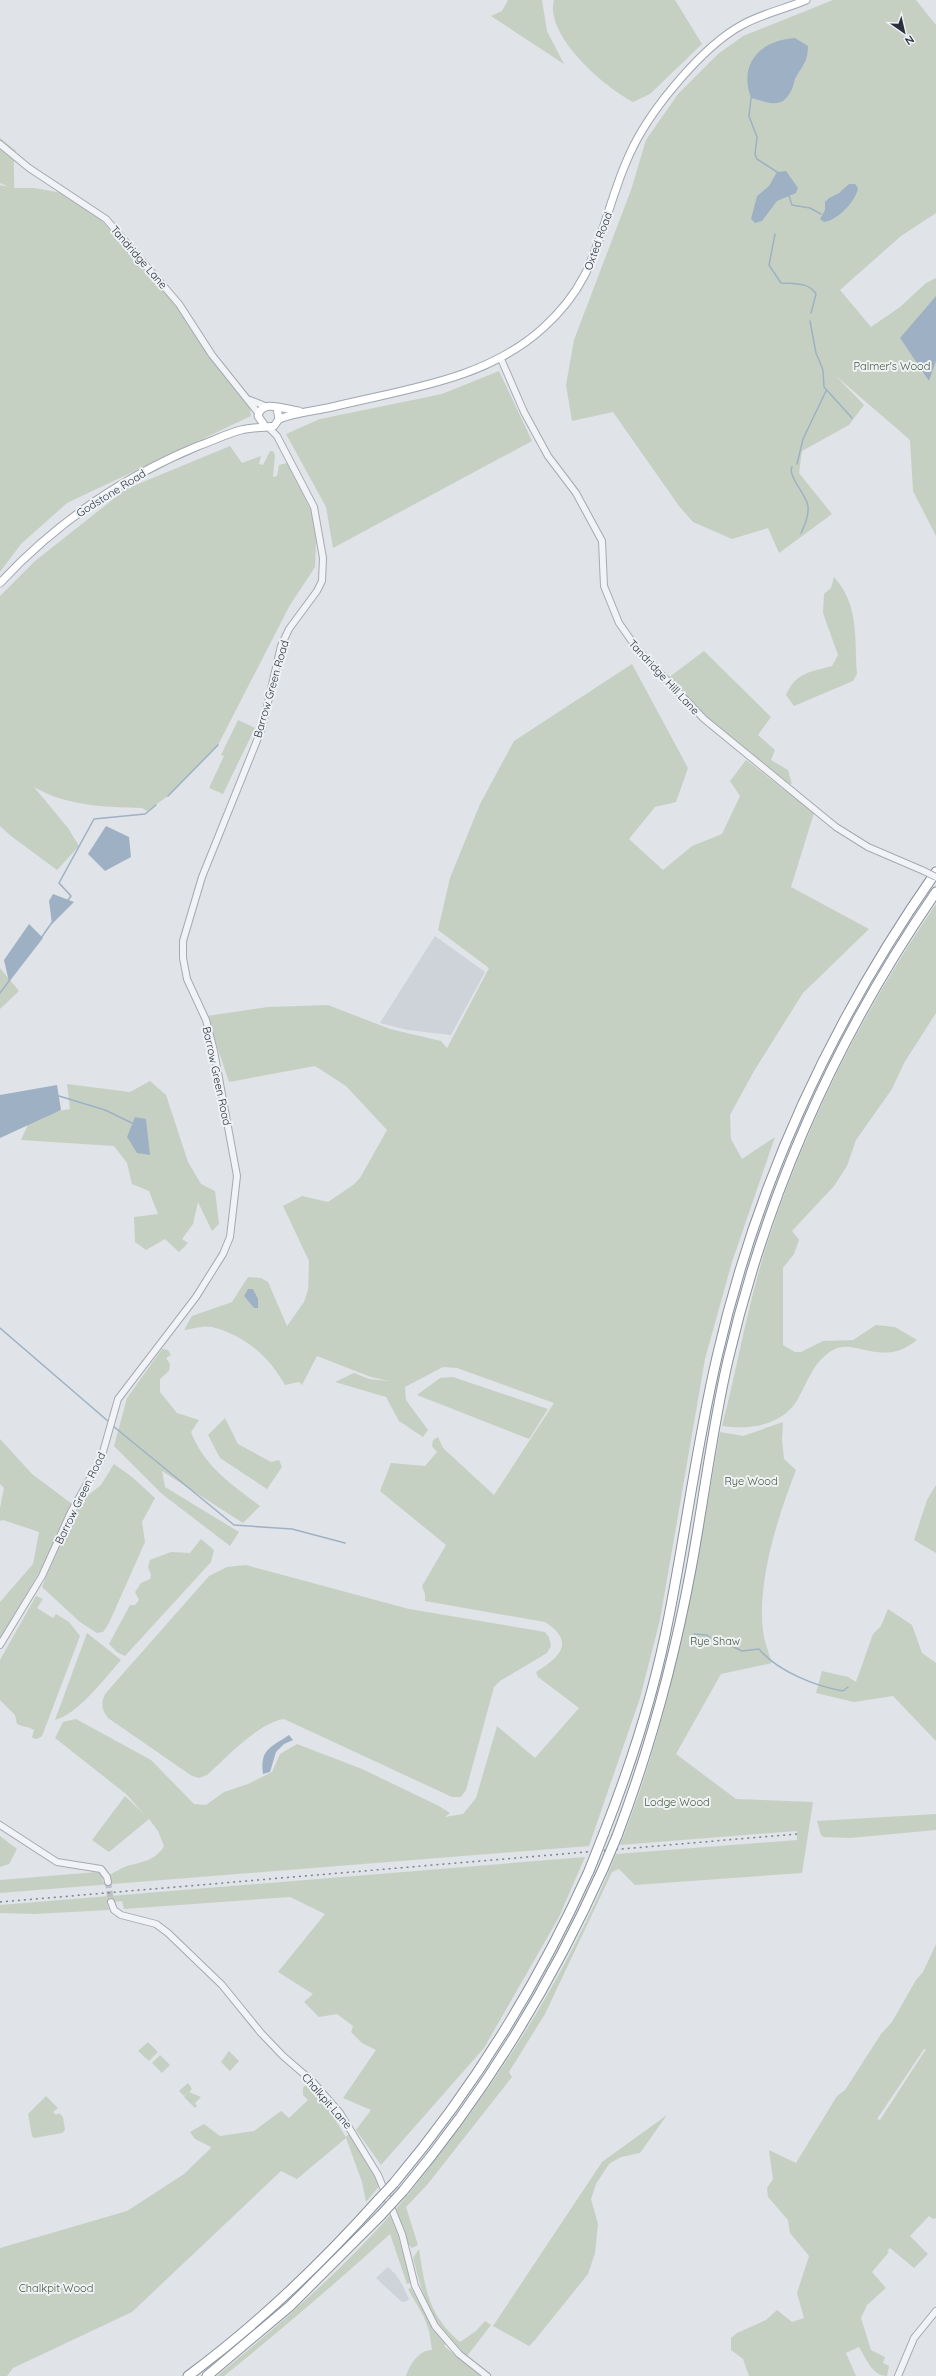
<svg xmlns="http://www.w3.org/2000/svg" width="936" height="2376" font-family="Quicksand,sans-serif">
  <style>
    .built { fill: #ced2d9 }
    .green { fill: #c6d0c2; fill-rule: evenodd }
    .water { fill: #9eb1c4 }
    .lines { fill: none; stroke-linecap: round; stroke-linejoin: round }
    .stream { stroke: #9eb1c4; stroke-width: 1.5 }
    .tertiary-tunnel { stroke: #bcbfc5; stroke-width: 6; stroke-dasharray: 6 3; stroke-linecap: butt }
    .tertiary-casing { stroke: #a6aab1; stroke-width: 8 }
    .primary-casing { stroke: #a0a7b2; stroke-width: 9 }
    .motorway-casing { stroke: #89919c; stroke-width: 11 }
    .tertiary { stroke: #f2f3f6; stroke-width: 6 }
    .primary { stroke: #fff; stroke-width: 7 }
    .motorway { stroke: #fff; stroke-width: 9 }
    .rail { stroke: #7b838f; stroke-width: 1.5; stroke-dasharray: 2 4; stroke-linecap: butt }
    .tertiary-bridge-casing { stroke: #a6aab1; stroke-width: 8; stroke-linecap: butt }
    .motorway-bridge-casing { stroke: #89919c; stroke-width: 11; stroke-linecap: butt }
    .tertiary-bridge { stroke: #f2f3f6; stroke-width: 6 }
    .motorway-bridge { stroke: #fff; stroke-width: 9 }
    .labels { text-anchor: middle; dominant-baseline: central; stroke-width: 4; stroke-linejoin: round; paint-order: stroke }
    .street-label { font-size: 11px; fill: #2a313d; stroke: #eff2f5 }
    .park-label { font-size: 11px; fill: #3f5739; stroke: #eff2f5 }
  </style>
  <rect width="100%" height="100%" fill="#e0e3e7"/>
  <g class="built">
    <polygon points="435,936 485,972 451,1035 408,1030 380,1023"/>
    <polygon points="388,2267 396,2275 403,2286 409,2299 407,2301 402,2302 376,2278"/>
  </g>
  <g class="green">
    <polygon points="508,0 542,0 547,31 564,64 491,16 502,11"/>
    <path d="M554 0H675L702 44 650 94 633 102C605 88 544 35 554 0Z"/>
    <polygon points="833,0 916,0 936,25 936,213 901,236 840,290 871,327 900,307 926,283 936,278 936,536 913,491 910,440 836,376 864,405 849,425 802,451 799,473 832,514 779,553 768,528 732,539 693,522 679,506 613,412 572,421 566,385 574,340 631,190 646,140 678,94 718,54 743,36"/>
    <path d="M0 138 16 151C12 163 15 175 14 188H34L68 194 102 221 175 304 221 370 249 404 251 416 67 503 21 544 0 572V185L9 187 0 183Z"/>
    <polygon points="499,371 532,441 333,548 326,507 286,434 320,419 442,394"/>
    <path d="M230 446 242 463 261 456 259 464 263 465 270 451H273L275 455 273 477 277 476 279 465 287 463 312 512 316 539 315 567 290 605 218 745 168 796 147 811 142 808C105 807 66 806 34 787L68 828 79 846 57 870 11 836 0 826V596L35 561 126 489Z"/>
    <path d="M834 577C860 606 854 638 857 674L853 681 794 706 786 695C796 672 811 672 832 666L838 655 823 613 824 594 831 588Z"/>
    <path d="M704 651 771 717 758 735 775 750 771 760 788 770 792 784 783 783C744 749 701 718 668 678Z"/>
    <path d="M632 664 688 768 676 802 655 807 629 839 663 870 692 846 722 834 740 796 730 781 746 760 814 813 791 887 869 929 803 993 754 1071 730 1115 731 1139 742 1159 775 1137 732 1262 705 1359 660 1620 640 1698 589 1846 0 1893V1880L97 1872 102 1874 103 1882 111 1881 110 1875C115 1872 121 1868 127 1866 142 1862 155 1861 164 1846L158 1831 149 1819 109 1852 92 1840 125 1796 144 1814 126 1794 55 1738 63 1722 76 1719 151 1760 194 1804 206 1805 224 1792 248 1784 272 1772 280 1754 297 1744 362 1769 439 1806 450 1813 445 1817 463 1814 476 1798 497 1726 535 1758 579 1708 538 1677 536 1672C560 1657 576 1642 545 1622L425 1601V1594L422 1586 446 1545 380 1491 391 1463 425 1466 437 1452 432 1446 433 1440 438 1437 443 1448 494 1495 554 1403 457 1368 443 1367 405 1387 406 1400 428 1430 423 1437 399 1421 386 1397 335 1382 354 1373 369 1379 389 1381 371 1377 317 1356 302 1385 299 1382 285 1385C269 1356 244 1335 212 1327 204 1325 192 1329 184 1330L192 1316 232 1302 248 1277 261 1278 268 1282 287 1326 304 1302 308 1290 309 1261 283 1206 302 1196 328 1202 353 1185 360 1178 387 1130 346 1086 315 1066 229 1082 207 1016 268 1007 328 1005 390 1029 441 1041 447 1048 489 968 438 930 450 878 480 804 514 741Z"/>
    <polygon points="238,720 255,728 223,794 209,788 224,756 221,755"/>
    <path d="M936 904V1013L904 1063 892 1089 856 1140 847 1166 834 1186 792 1231 799 1240 794 1254 783 1268V1345L795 1352H801L823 1341 853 1340 876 1325 895 1327 917 1340C882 1369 855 1337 833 1350 812 1362 808 1383 796 1402 780 1426 749 1430 722 1426 738 1365 748 1302 768 1241 807 1122 865 1007 936 904Z"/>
    <polygon points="0,968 19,991 0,1009"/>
    <polygon points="150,1081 166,1095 188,1162 201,1184 215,1191 219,1224 212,1231 198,1202 193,1224 182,1239 188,1243 179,1252 165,1239 146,1250 135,1242 134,1217 158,1214 149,1191 132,1184 127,1163 114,1146 21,1140 32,1116 70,1109 67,1084 130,1092"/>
    <path d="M162 1349 168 1350 171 1355 166 1358 170 1364 169 1371 160 1379V1392L177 1413 199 1420 191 1432C204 1466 232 1485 260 1506L243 1523 162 1471 165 1487 239 1532 230 1546 162 1494 114 1446 127 1398Z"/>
    <polygon points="453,1377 548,1409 529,1439 417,1395 440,1378"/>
    <polygon points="225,1418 238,1444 271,1462 279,1460 282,1467 267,1489 220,1458 208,1435"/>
    <path d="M783 1422 782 1440 784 1459 796 1470C778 1516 757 1581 763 1631 764 1641 769 1653 772 1663L721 1674 676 1754 736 1799 813 1802 802 1873 635 1885 619 1869 612 1872 545 2014 509 2072 512 2077 427 2185 406 2207 418 2245 412 2248 408 2244 396 2209C485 2102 564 1984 616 1854L797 1840V1831L620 1845C674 1709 695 1574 720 1432L743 1436Z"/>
    <polygon points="0,1439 32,1474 72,1504 45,1562 0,1639 0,1602 33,1564 39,1532 3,1520 0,1521 0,1508 4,1488 0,1484"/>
    <polygon points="114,1464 132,1477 155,1498 142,1522 145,1542 109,1623 103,1632 97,1633 80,1622 42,1587 72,1517 82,1500 101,1485"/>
    <polygon points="936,1485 936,1553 914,1540 927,1500"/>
    <polygon points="201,1539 214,1550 211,1562 125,1656 117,1652 109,1644 130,1605 135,1605 139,1600 135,1592 141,1583 150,1579 151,1575 148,1567 150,1560 171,1552 190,1553"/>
    <path d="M246 1565 409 1609 545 1632 549 1637 551 1646 547 1653 500 1681 494 1687 466 1790 461 1797H452L284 1719C258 1723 227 1757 207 1775L199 1778 192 1776 108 1718C101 1709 101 1704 105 1694L209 1576 227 1567Z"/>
    <path d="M36 1596 43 1599 37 1608 53 1618 56 1614 69 1622 80 1636 42 1736 37 1739 32 1738 34 1730C28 1726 23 1727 17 1724L15 1715 0 1700V1660Z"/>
    <polygon points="888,1609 912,1625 922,1653 936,1663 936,1741 893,1696 854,1702 816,1693 822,1671 848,1677 856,1682 873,1634 881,1626"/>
    <path d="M87 1633 121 1660C105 1678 78 1714 55 1720Z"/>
    <polygon points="936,1814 936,1830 850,1838 824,1837 821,1835 817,1821"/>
    <polygon points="0,1836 17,1849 9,1864 0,1867"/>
    <polygon points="585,1857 559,1917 484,2048 381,2165 356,2130 371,2110 343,2098 376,2050 362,2043 351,2032 353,2026 337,2014 319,2017 304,2002 313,1994 278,1972 325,1914 290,1897 124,1909 122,1901 107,1903 109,1910 34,1914 0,1913 0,1905"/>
    <path d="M936 1944V2218L933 2219 929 2216 910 2236 928 2254 914 2268 890 2248 887 2251 889 2252 872 2272 886 2288 867 2305 861 2318 871 2350 885 2357 883 2363 889 2366 887 2376C872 2376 866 2358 859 2347L846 2353 856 2376H749L743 2359 731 2350V2338L737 2333 766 2320 777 2310 792 2322 804 2318 797 2293 809 2256 790 2233 788 2220 768 2197 767 2188 773 2179 769 2150 796 2163 837 2096 845 2090 881 2034 892 2022 916 1980 923 1972ZM924 2049H926L880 2120 877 2119Z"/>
    <polygon points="148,2042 158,2052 149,2061 138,2051"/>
    <polygon points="229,2051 239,2061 230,2071 221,2062"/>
    <polygon points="160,2055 170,2065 162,2073 152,2063"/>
    <polygon points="307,2082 318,2092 346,2137 351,2132 381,2184 366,2202 362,2182 346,2138 297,2179 281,2171 132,2312 13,2368 7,2376 0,2376 0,2248 127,2211 184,2174 210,2149 211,2147 195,2139 190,2132 204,2124 220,2136 254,2131 281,2111 289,2118 308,2100 303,2095 303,2088"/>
    <polygon points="188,2083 192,2089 189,2092 201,2097 195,2103 197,2106 195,2108 184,2097 188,2092 184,2096 179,2091"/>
    <polygon points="46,2096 58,2108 53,2112 56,2115 59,2113 63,2117 65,2130 62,2133 34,2138 32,2136 28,2114"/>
    <polygon points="667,2115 640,2153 621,2157 609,2164 596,2184 591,2199 598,2224 595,2253 588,2274 535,2340 529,2346 493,2326 602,2162"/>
    <path d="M392 2213 411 2283 407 2284 390 2234C336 2283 281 2330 224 2376H217C279 2325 339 2273 392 2213Z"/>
    <path d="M419 2249C425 2288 428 2315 460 2342L476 2331 485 2321 491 2325 467 2356C432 2322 425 2305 413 2258Z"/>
    <path d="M411 2288 431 2325 446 2344 444 2346 481 2376H406C410 2364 419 2350 432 2350L429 2331 424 2317 408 2289Z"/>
  </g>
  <g class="water">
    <path d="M795 38 808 46C808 61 803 65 796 77 794 80 794 85 792 89 782 111 769 102 751 98 738 63 761 40 795 38Z"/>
    <polygon points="786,171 798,188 796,193 777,201 762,221 755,223 751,219 757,196 769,186 777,172"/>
    <path d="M849 184H855L858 188C856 201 837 221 824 222L820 219 825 210V202L829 198 839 193Z"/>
    <polygon points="936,296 936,361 929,381 900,338"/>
    <polygon points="106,826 129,837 131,857 105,871 88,854"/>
    <polygon points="53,894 74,902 52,924 49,901"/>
    <polygon points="29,924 43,938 9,982 4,960"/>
    <polygon points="57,1085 61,1110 0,1138 0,1095"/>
    <polygon points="135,1117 146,1119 150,1155 137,1153 127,1137"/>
    <polygon points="248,1289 253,1289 258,1299 258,1308 254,1308 244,1296"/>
    <path d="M289 1735 293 1740 284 1744 276 1752 270 1772 263 1774C260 1749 270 1748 289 1735Z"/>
  </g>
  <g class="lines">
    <g class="stream">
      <polyline points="751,98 749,116 757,137 755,154 757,159 777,172"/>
      <polyline points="789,196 792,205 810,208 821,214"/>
      <path d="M775 234 769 265 781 283C794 284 809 282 816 294L811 313"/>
      <polyline points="810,321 816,353 823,370 824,387 852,418"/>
      <polyline points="797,464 803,439 826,391"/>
      <path d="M792 467C787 475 807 496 808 506 809 515 805 525 801 533"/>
      <polyline points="168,796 218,745"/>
      <polyline points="68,900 71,896 59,883 94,819 145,814 156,805"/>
      <polyline points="41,938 53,921"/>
      <polyline points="0,993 9,981"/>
      <polyline points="59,1096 105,1110 132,1123"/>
      <polyline points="0,1328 109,1422"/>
      <polyline points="113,1426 234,1525 292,1529 345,1543"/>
      <path d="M694 1634 707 1635 713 1640 721 1641 742 1651 759 1649C777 1671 815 1686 843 1691L848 1687"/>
    </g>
    <polyline class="tertiary-tunnel" points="108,1882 111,1902"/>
    <g class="tertiary-casing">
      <g id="tertiary">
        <polyline points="0,144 29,168 106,219 179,304 212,355 259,414"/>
        <polyline points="501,359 524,412 548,456 576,493 602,541 604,586 619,623 638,650 704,719 836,827 868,847 924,871"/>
        <polyline points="250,400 265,406"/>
        <polyline points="0,1645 42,1576 71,1512 101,1459 118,1399 196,1297 223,1254 230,1237 237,1176 214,1051 206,1020 187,979 183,958 183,941 202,877 262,728 281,646 289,629 317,591 322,581 323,558 314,507 277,436 268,427"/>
        <polyline points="0,1825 57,1862 101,1869 107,1877 108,1882"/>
        <polyline points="111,1902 114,1910 121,1915 156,1924 168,1933 222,1985 261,2033 283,2056 312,2081 340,2113 378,2175 402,2234 415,2286 435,2326 459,2354 487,2376"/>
        <polyline points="898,2376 914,2338 936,2311"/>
      </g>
    </g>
    <g class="primary-casing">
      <g id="primary">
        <path d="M279 419C296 412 315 411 332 407 405 389 486 380 543 328 591 285 596 246 616 189 621 174 627 159 634 145 654 106 703 46 742 25 761 14 785 9 806 0"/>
        <path d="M265 426 258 416C262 398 285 410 299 411"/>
        <path d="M0 583C55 524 123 477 198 446 212 441 226 434 241 430 252 427 263 428 274 426L279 419 277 408"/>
      </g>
    </g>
    <g class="motorway-casing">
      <g id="motorway">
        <path d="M604 1833C632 1762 655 1690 669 1616 686 1530 697 1443 717 1357 757 1182 833 1019 936 872"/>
        <path d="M617 1836C650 1749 674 1660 691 1569 704 1499 712 1429 728 1360 767 1193 838 1034 936 892"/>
        <path d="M394 2183C474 2088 538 1984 589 1871"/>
        <path d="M403 2191C485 2093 551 1985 603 1869"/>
        <path d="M188 2376C258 2324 321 2264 379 2199"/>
        <polyline points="207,2376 290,2306 381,2215"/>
      </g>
    </g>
    <use href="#tertiary" class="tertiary"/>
    <use href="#primary" class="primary"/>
    <use href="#motorway" class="motorway"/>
    <polyline class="rail" points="0,1902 797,1834"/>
    <g class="tertiary-bridge-casing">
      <polyline id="tertiary-bridge" points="924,871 936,877"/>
    </g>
    <g class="motorway-bridge-casing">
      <g id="motorway-bridge">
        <polyline points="603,1869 617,1836"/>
        <polyline points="589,1871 604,1833"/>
        <polyline points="379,2199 394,2183"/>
        <polyline points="381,2215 403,2191"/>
      </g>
    </g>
    <use href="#tertiary-bridge" class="tertiary-bridge"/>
    <use href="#motorway-bridge" class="motorway-bridge"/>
  </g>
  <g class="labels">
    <g class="street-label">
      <text transform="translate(598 241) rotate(-70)">Oxted Road</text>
      <text transform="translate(139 257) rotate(49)">Tandridge Lane</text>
      <text transform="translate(111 493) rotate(-32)">Godstone Road</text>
      <text transform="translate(664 677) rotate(47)">Tandridge Hill Lane</text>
      <text transform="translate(271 689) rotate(-74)">Barrow Green Road</text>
      <text transform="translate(217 1076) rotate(78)">Barrow Green Road</text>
      <text transform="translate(80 1498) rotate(-64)">Barrow Green Road</text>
      <text transform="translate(327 2101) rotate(49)">Chalkpit Lane</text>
    </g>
    <g class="park-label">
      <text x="892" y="366">Palmer's Wood</text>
      <text x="751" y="1481">Rye Wood</text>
      <text x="715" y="1641">Rye Shaw</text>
      <text x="677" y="1802">Lodge Wood</text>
      <text x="56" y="2288">Chalkpit Wood</text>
    </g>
  </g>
  <g transform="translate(904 32) rotate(146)" stroke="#eff2f5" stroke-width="3" paint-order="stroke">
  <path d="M0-3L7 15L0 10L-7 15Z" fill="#2a313d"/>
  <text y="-6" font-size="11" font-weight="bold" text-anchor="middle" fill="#2a313d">N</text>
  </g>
</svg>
